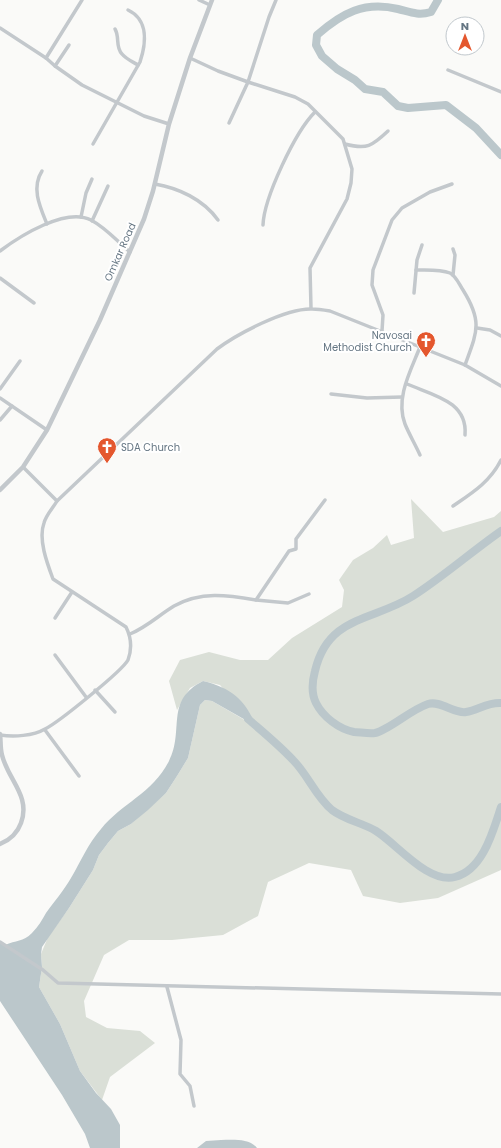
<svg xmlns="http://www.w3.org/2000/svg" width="501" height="1148" font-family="Poppins,sans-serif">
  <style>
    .green { fill: #dadfd7 }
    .water { fill: #bbc7cb }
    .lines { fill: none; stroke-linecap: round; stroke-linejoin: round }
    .river { stroke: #bbc7cb; stroke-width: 8 }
    .minor { stroke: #c3c8cc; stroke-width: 3.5 }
    .tertiary { stroke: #c3c8cc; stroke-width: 4.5 }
    .labels { text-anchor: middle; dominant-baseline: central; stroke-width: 4; stroke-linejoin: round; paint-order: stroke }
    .street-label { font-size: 10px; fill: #657683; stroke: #fff }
    .poi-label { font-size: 10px; fill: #657683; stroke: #fff; text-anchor: end }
  </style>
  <rect width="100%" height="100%" fill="#fafaf8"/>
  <polygon class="green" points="411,499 443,532 494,517 501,511 501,870 438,898 400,903 363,896 351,870 309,863 268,882 258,916 223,935 172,940 129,940 104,955 84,1001 86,1017 107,1028 140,1031 155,1043 110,1077 102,1100 80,1071 60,1024 39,987 42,967 41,954 48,937 69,908 93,870 99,855 108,843 118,831 131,824 166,793 177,776 188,758 200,705 205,700 212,701 255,726 220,685 203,681 190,688 177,710 169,681 180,660 209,652 240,660 268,660 292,638 342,607 344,590 339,580 353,560 373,548 387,535 391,545 414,538"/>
  <g class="water">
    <path d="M203 681C231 688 245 699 256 726L212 701 205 700 200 705 188 758 177 776 166 793 148 810 131 824 118 831 108 843 99 855 93 870 69 908 42 947 41 954 42 967 39 987 60 1024 80 1071 96 1093 111 1109 120 1125V1148H90L85 1134 62 1095 0 1001V942L5 945C16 940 23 942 32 933 38 927 42 920 46 913 54 902 64 890 71 878 81 861 88 844 101 829 122 803 153 793 169 761 185 730 164 701 203 681Z"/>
    <path d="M221 1140C232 1140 249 1138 257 1148H197L206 1141Z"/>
  </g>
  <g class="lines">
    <g class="river">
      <path d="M438 0 431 12C418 16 410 12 398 9 364 1 342 13 317 35L316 45 322 56 337 69 355 80 365 89 383 92 398 106 408 108 446 105 476 128 501 155"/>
      <path d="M501 531C471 552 444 576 413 596 374 621 328 615 315 671 312 682 311 693 316 703 323 717 339 729 354 732 359 732 369 734 375 733 389 730 410 710 428 704 440 700 454 714 466 712 478 710 488 702 501 703"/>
      <path d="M248 719C263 732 279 745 293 760 308 775 316 797 332 810 345 820 363 823 376 831 397 844 428 884 455 877 483 870 493 831 501 807"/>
    </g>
    <g class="minor">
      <polyline points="199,0 210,5"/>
      <polyline points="276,0 269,17 248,82 295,97 308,104 343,139 352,169 351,183 347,199 310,268 311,308"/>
      <polyline points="0,28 46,58 55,66 82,85 144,116 169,124"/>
      <path d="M115 29C120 37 115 47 122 54 126 59 133 62 138 65"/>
      <polyline points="46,58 82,0"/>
      <polyline points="190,58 218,71 248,82 229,123"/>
      <polyline points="55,66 69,45"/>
      <polyline points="448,70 501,92"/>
      <path d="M93 144 140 62C146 44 149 20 128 10"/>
      <path d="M345 144C367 150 372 146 388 131"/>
      <path d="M42 171C31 188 40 207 47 224"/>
      <path d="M155 184C178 188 203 199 218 220"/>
      <polyline points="81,217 86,193 92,179"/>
      <polyline points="92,221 108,186"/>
      <path d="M263 225C264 198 295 132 315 112"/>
      <path d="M0 251C20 236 66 207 91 220 106 228 117 241 130 252"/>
      <path d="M416 270C426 270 440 269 450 273 456 276 459 284 463 290 483 322 477 332 465 365"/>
      <polyline points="453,275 455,255 453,249"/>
      <polyline points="0,278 34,303"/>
      <polyline points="414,293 417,260 422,245"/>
      <polyline points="477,328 490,330 501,336"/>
      <polyline points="382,331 383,315 372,285 373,270 392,220 402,208 430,192 452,184"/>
      <path d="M407 384C432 395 468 401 465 435"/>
      <polyline points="0,389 20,361"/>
      <polyline points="331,394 367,398 402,397"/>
      <polyline points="0,398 47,430"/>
      <polyline points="0,420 12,406"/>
      <path d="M420 455C415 444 409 434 405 424 395 398 411 370 420 347"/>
      <polyline points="23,467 57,501"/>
      <path d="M453 506C472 493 490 482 501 460"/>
      <polyline points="256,600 288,603 309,594"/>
      <polyline points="55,618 72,592"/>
      <path d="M130 634C147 627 159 615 174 606 201 591 227 595 256 600L289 551 296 549V539L325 500"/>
      <polyline points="55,655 86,697"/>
      <polyline points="95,690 115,712"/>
      <polyline points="45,730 79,776"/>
      <path d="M0 735C14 737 33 736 45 729 59 722 122 671 128 660 132 649 131 637 126 627L53 579C47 563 38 539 44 523 46 515 53 508 57 501L217 349C237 334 286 308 312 309 318 309 324 310 330 311L465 365 501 386"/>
      <polyline points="0,942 43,970 58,983 501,994"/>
      <polyline points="167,987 181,1040 180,1074 190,1086 194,1106"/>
    </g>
    <g class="tertiary">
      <polyline points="0,490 23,467 47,430 100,320 144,219 153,191 169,124 190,58 212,0"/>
      <path d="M0 734C1 740 0 748 2 755 8 780 31 796 21 823 17 834 10 840 0 844"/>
    </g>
  </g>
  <defs>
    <g id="church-pin" transform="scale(1)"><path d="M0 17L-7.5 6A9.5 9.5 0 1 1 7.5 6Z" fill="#e4572e" stroke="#fff"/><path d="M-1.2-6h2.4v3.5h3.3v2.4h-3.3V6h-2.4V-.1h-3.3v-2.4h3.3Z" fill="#fff"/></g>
  </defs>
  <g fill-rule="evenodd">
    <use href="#church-pin" x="426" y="341"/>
    <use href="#church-pin" x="107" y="447"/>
  </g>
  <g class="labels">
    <g class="street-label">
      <text transform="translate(120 252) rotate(-66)">Omkar Road</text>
    </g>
    <g class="poi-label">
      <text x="412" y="335">Navosai<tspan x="412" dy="12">Methodist Church</tspan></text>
      <text x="121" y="447" text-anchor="start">SDA Church</text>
    </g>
  </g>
  <g transform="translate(465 36)"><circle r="19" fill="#ffffff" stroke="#c1c8cd"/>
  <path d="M0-3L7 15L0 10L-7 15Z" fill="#e4572e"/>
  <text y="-6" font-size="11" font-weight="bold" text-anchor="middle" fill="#657683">N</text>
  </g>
</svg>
